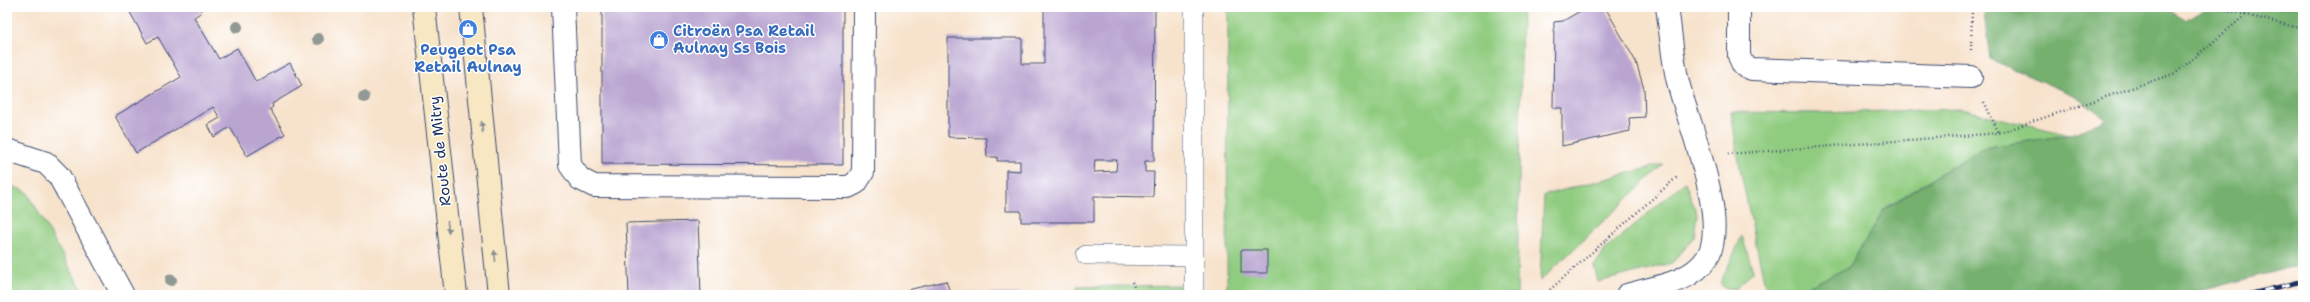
<svg xmlns="http://www.w3.org/2000/svg" width="2310" height="302" font-family="'Shantell Sans',sans-serif">
  <style>
    .green { fill: #90cc80; stroke: #567e6f }
    .forest { fill: #74b06e; stroke: #487066 }
    .building { fill: #baa5d1; fill-rule: evenodd }
    .lines { fill: none; stroke-linecap: round; stroke-linejoin: round }
    .service-casing { stroke: #3c4a6e; stroke-width: 20 }
    .minor-casing { stroke: #3c4a6e; stroke-width: 24 }
    .secondary-casing { stroke: #3c4a6e; stroke-width: 24 }
    .path { stroke: #3c4a6e; stroke-width: 2.5; stroke-dasharray: 1 3; stroke-linecap: butt }
    .service { stroke: #fff; stroke-width: 19 }
    .minor { stroke: #fff; stroke-width: 22 }
    .secondary { stroke: #f7e8c3; stroke-width: 22 }
    .rail-casing { stroke: #1b2f5e; stroke-width: 4.5 }
    .rail { stroke: #fff; stroke-width: 3; stroke-dasharray: 9; stroke-linecap: butt }
    .tree { fill: #919995 }
    .oneway { fill: #898c90 }
    .labels { text-anchor: middle; dominant-baseline: central; stroke-width: 3; stroke-linejoin: round; paint-order: stroke }
    .shop-label { font-size: 15px; font-weight: bold; fill: #366cbe; stroke: #fff; text-anchor: start }
    .street-label { font-size: 15px; fill: #1b2f5e; stroke: #fff }
  </style>
  <rect width="100%" height="100%" fill="#fff"/>
  <filter id="ink" filterUnits="userSpaceOnUse"><feTurbulence type="fractalNoise" baseFrequency=".025" numOctaves="2"/><feDisplacementMap in="SourceGraphic" scale="8" xChannelSelector="R" yChannelSelector="G"/><feConvolveMatrix kernelMatrix="1 2 1 2 8 2 1 2 1" color-interpolation-filters="sRGB"/></filter>
  <filter id="wash" filterUnits="userSpaceOnUse"><feTurbulence type="fractalNoise" baseFrequency=".012" numOctaves="4" result="noise"/><feDisplacementMap in="SourceGraphic" scale="16" xChannelSelector="R" yChannelSelector="G"/><feGaussianBlur stdDeviation="0.9" result="paint"/><feColorMatrix in="noise" values="0 0 0 0 0 0 0 0 0 0 0 0 0 0 0 0 0 1.4 0 .05"/><feComposite in="paint" operator="in"/></filter>
  <g filter="url(#wash)">
    <rect width="100%" height="100%" fill="#f7e2cb"/>
    <g class="green">
      <polygon points="1228,7 1522,7 1517,295 1227,295"/>
      <polygon points="1961,109 2070,135 1982,148 1885,208 1849,267 1805,288 1804,295 1767,295 1740,169 1731,112 1820,113"/>
      <polygon points="1664,164 1540,281 1544,195"/>
      <polygon points="1685,182 1697,214 1694,238 1672,263 1598,282 1594,266 1606,249"/>
      <polygon points="7,184 27,192 85,295 7,295"/>
      <polygon points="1742,236 1753,271 1736,289 1726,289 1720,284"/>
      <polygon points="1179,285 1180,295 1077,295 1077,287"/>
    </g>
    <polygon class="forest" points="1990,7 2163,7 2185,20 2210,7 2303,7 2303,264 2185,295 2098,295 2097,291 2080,295 1804,295 1805,288 1849,267 1885,209 1982,148 2070,135 2107,119 2075,96 1990,59 1984,14"/>
    <g id="blocks">
      <g class="building">
        <polygon points="127,7 199,7 202,12 194,17 219,59 237,48 256,82 290,63 302,86 272,104 273,107 270,109 285,134 247,156 230,127 214,137 208,125 220,118 213,107 136,153 115,116 181,77 158,37 147,43"/>
        <polygon points="602,7 843,7 843,165 602,164"/>
        <path d="M1044 7H1155L1154 161H1145V172H1154L1153 197 1094 196V222H1021V211H1006V170L1020 171V161H997V157H987L986 138 948 137V38H1022V64H1044ZM1095 160H1117L1116 171 1094 172Z"/>
        <polygon points="1587,7 1605,7 1636,62 1644,89 1645,117 1629,118 1630,131 1562,146 1562,108 1553,108 1554,22 1563,21"/>
        <polygon points="698,221 701,295 629,295 626,223"/>
        <rect x="1241" y="250" width="26" height="23"/>
        <polygon points="946,281 950,292 1070,295 886,295"/>
      </g>
    </g>
  </g>
  <g filter="url(#ink)">
    <use href="#blocks" fill-opacity="0" stroke="#3c4a6e" stroke-width="1"/>
    <g class="lines">
      <g class="service-casing">
        <g id="service">
          <polyline points="1194,7 1194,295"/>
          <polyline points="1086,255 1194,256"/>
        </g>
      </g>
      <g class="minor-casing">
        <g id="minor">
          <polyline points="563,7 570,165 580,179 594,186 848,187 856,183 863,172 864,7"/>
          <polyline points="1739,7 1739,56 1743,65 1752,69 1971,77"/>
          <polyline points="7,150 46,163 59,176 123,295"/>
          <path d="M1627 295C1654 287 1691 283 1707 258 1730 221 1688 123 1678 82 1672 58 1671 32 1667 7"/>
        </g>
      </g>
      <g class="secondary-casing">
        <g id="secondary">
          <polyline points="424,7 456,295"/>
          <polyline points="471,7 499,295"/>
        </g>
      </g>
      <g class="path">
        <polyline points="2214,7 2303,29"/>
        <polyline points="1971,50 1972,7"/>
        <polyline points="1984,102 1999,133"/>
        <polyline points="1728,154 1999,133 2176,73 2255,7"/>
        <polyline points="1132,282 1137,295"/>
        <polyline points="1544,295 1677,177"/>
      </g>
      <use href="#service" class="service"/>
      <use href="#minor" class="minor"/>
      <use href="#secondary" class="secondary"/>
      <g class="rail-casing">
        <polyline id="rail" points="2246,295 2303,281"/>
      </g>
      <use href="#rail" class="rail"/>
    </g>
    <g class="tree">
      <circle cx="237" cy="27" r="6"/>
      <circle cx="318" cy="39" r="6"/>
      <circle cx="364" cy="97" r="6"/>
      <circle cx="171" cy="280" r="6"/>
    </g>
    <defs><path id="oneway-solid" d="M-6-.8H1V-3.2L6.5 0L1 3.2V.8H-6Z"/></defs>
    <g class="oneway">
      <use href="#oneway-solid" transform="translate(482 127) rotate(-96)"/>
      <use href="#oneway-solid" transform="translate(448 227) rotate(84)"/>
      <use href="#oneway-solid" transform="translate(495 256) rotate(-96)"/>
    </g>
  </g>
  <defs>
    <g id="shop-disc" transform="scale(1)"><circle r="9.5" fill="#3f7fe0" stroke="#fff"/><path d="M-5-2.5h2.3a2.7 3.5 0 0 1 5.4 0H5L5.5 6h-11ZM-1.5-2.5h3a1.5 2.3 0 0 0-3 0Z" fill="#fff"/></g>
  </defs>
  <g fill-rule="evenodd">
    <use href="#shop-disc" x="468" y="29"/>
    <use href="#shop-disc" x="659" y="40"/>
  </g>
  <g class="labels">
    <g class="shop-label">
      <text x="673" y="31">Citroën Psa Retail<tspan x="673" dy="17">Aulnay Ss Bois</tspan></text>
      <text x="468" y="50" text-anchor="middle">Peugeot Psa<tspan x="468" dy="17">Retail Aulnay</tspan></text>
    </g>
    <g class="street-label">
      <text transform="translate(440 151) rotate(-96)">Route de Mitry</text>
    </g>
  </g>
  <rect width="2310" height="302" fill="none" stroke="#fff" stroke-width="24"/>
</svg>
